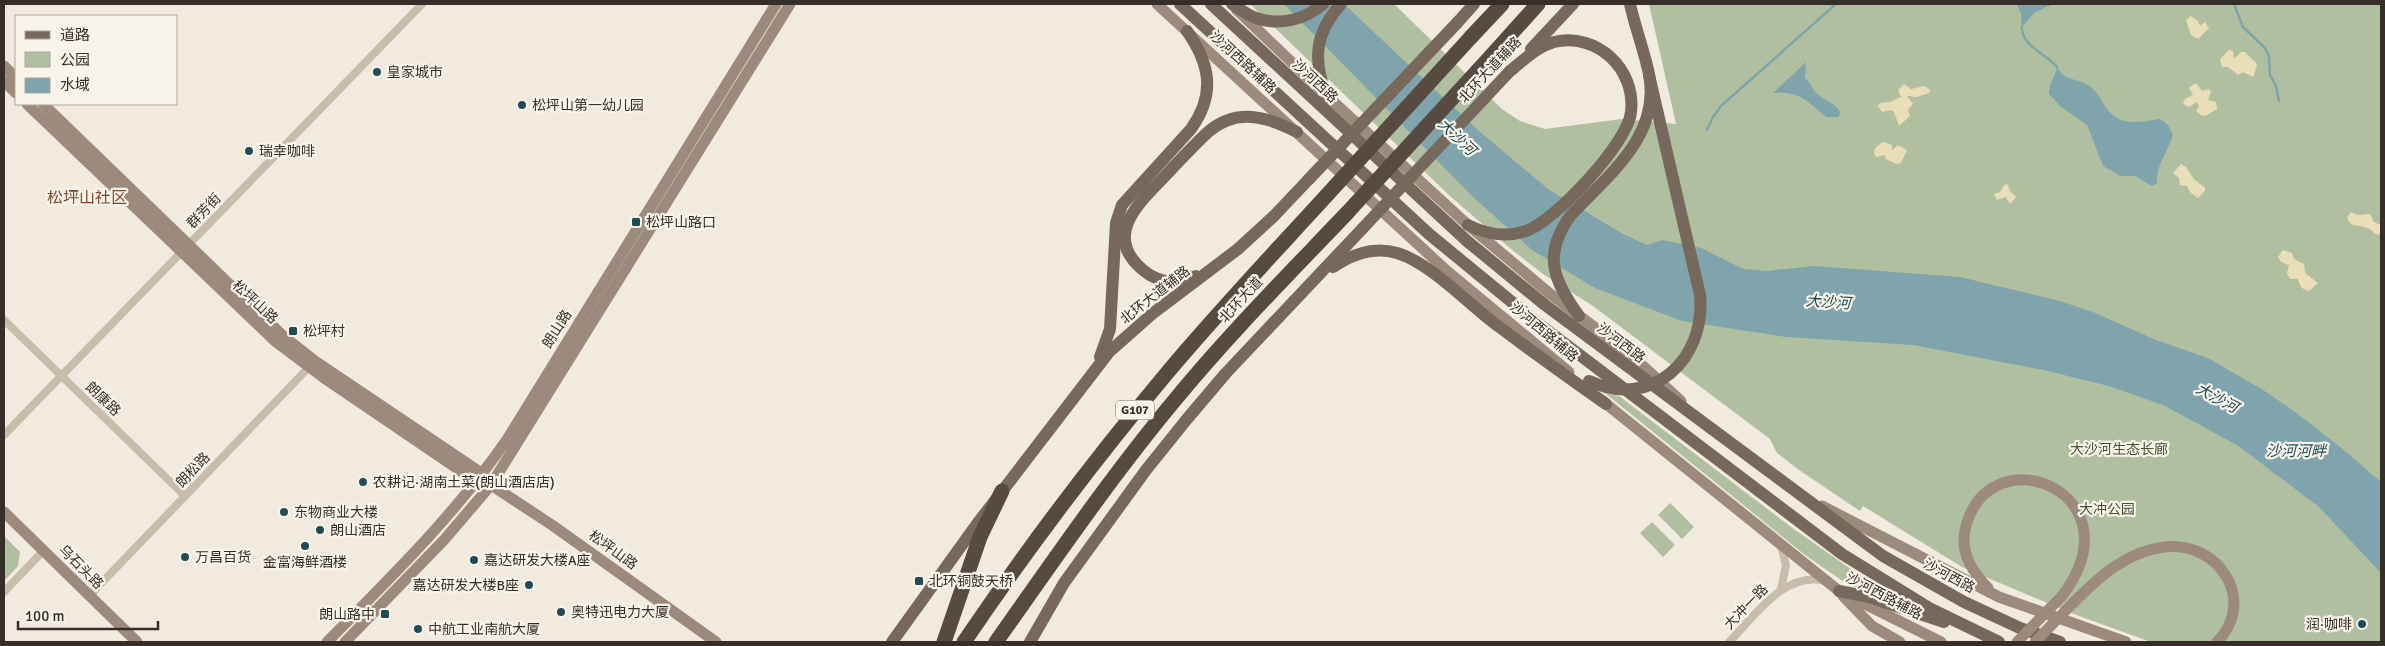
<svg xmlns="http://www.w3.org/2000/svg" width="2385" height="646" font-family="Signika,'Noto Sans SC',sans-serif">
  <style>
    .green { fill: #b0bf9f }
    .sand { fill: #e9deb7 }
    .water { fill: #7fa4ac }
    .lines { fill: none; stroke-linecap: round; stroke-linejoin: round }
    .stream { stroke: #7fa4ac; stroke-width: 2.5 }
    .street { stroke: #c8bcaa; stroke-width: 8 }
    .secondary { stroke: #9c8b7c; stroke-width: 11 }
    .primary { stroke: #77685c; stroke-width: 12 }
    .highway { stroke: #564a41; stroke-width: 15 }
    .secondary-bridge { stroke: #9c8b7c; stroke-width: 11 }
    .primary-bridge { stroke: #77685c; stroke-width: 12 }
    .highway-bridge { stroke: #564a41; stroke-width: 15 }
    .poi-dot { fill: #224b55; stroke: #f9f4ea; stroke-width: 2 }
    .labels { text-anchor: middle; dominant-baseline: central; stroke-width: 4.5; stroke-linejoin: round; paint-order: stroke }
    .shield { fill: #f9f4ea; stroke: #706a63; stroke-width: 1 }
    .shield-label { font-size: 12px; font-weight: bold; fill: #362f29 }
    .street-label { font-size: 14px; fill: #362f29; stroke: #f9f4ea }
    .poi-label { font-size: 14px; fill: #362f29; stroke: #f9f4ea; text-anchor: start }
    .park-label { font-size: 14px; fill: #41532f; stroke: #f9f4ea }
    .water-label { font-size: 15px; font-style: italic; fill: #224b55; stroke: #f9f4ea }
    .quarter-label { font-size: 16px; fill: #7f4828; stroke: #f9f4ea }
  </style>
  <rect width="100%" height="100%" fill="#f1eade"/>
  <g class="green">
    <polygon points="1250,4 1394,4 1502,109 1520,121 1545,129 1622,119 1676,124 1649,4 2381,4 2381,642 2151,642 2071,613 1962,567 1863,506 1860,511 1799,470 1777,453 1770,439 1593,306 1543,274 1511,249 1450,196"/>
    <polygon points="1605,393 1619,396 1791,527 1895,600 1847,584 1805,555"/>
    <polygon points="1670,503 1694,527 1682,539 1658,515"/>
    <polygon points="1652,522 1675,545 1663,557 1640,533"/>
    <polygon points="4,536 20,552 18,566 4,581"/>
  </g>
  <g class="sand">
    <polygon points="2191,16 2198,21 2200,26 2205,22 2209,28 2198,39 2191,35 2186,20"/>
    <polygon points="2229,50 2233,51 2234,59 2241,52 2245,52 2257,64 2254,76 2253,77 2243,72 2238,75 2228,67 2222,67 2220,59"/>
    <polygon points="1904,84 1911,89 1925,86 1930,90 1929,93 1917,97 1907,96 1913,104 1908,110 1910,116 1899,126 1894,112 1891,110 1882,112 1878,106 1880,103 1890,102 1901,97 1898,90"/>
    <polygon points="2194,84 2197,84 2202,91 2209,89 2211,92 2208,100 2216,102 2217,109 2207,115 2202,116 2196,111 2199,106 2197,102 2189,107 2183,104 2185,99 2193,95 2189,88"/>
    <polygon points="1883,142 1892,145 1892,150 1898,145 1907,150 1901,163 1896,164 1886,159 1885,155 1876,157 1874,154 1875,148"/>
    <polygon points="2181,164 2186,167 2194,179 2205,188 2205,191 2198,198 2190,192 2187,186 2180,185 2179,178 2173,173"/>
    <polygon points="2005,184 2008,185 2010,191 2016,197 2011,203 2009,203 2006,197 1997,200 1994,194 2000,192"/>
    <path d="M2351 212 2358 215 2370 214 2374 222 2381 225V233L2377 235C2374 233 2371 229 2367 228 2358 224 2351 229 2347 217Z"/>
    <path d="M2283 250 2292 253 2294 259 2304 264 2305 273 2318 283 2309 291C2301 289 2300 286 2298 279H2290L2287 273 2289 265 2281 262 2278 257Z"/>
  </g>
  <g class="water">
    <polygon points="1284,4 1344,4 1479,131 1548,189 1623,234 1647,245 1663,240 1701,248 1743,269 1767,271 1814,266 1960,277 2060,301 2093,312 2156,340 2208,358 2263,390 2294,411 2344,450 2381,482 2381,573 2318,506 2237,445 2163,405 2109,386 2043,370 1913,345 1786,337 1682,321 1595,288 1532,250 1472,196"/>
    <polygon points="2016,4 2053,4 2034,13 2022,27 2021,13"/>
    <path d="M1806 62 1805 78C1811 83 1812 89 1817 94 1825 101 1835 102 1840 112L1839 117H1826C1807 101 1800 91 1773 93Z"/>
    <path d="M2057 67C2066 82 2073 77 2086 84 2094 88 2100 97 2104 105 2119 128 2137 122 2160 119L2167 124 2173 134C2168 153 2157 161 2157 183L2152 186 2135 176H2121L2103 166 2087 125 2060 106 2049 94C2049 83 2055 77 2057 67Z"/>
  </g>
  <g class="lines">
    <g class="stream">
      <polyline points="2234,4 2243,27 2265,48 2269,56 2270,75 2276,86 2279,101"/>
      <path d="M2022 27C2021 46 2047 54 2057 67"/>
      <polyline points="1707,130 1713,117 1721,106 1836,4"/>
    </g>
    <g class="street">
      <polyline points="4,320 185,496"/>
      <polyline points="4,435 422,4"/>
      <polyline points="1781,590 1786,565 1781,546"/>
      <polyline points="4,592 43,551"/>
      <polyline points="89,596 311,365"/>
      <path d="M1729 642C1754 617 1785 570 1825 581"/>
    </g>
    <g class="secondary">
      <polyline points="1157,4 1447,271 1569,372"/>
      <polyline points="1236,9 1327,96 1468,225 1549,293 1630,354 1681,401"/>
      <polyline points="4,66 16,78"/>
      <polyline points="4,81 16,93"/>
      <polyline points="27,104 275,341 327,380 477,482 491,485 552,525 716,642"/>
      <polyline points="43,104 282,335 315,361 483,474 487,479"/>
      <polyline points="1600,399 1839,591 1941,642"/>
      <polyline points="1822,506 1999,597 2126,642"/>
      <polyline points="4,512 137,642"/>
      <path d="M1988 588C1971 571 1959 550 1966 526 1991 433 2140 493 2062 596"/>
      <polyline points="1843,596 1872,626 1900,642"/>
      <path d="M2074 602C2100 576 2126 552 2164 547 2218 540 2258 600 2217 642"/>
      <path d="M327 642C392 576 455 515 508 438L776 4"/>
      <polyline points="345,642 444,540 491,485 790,4"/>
    </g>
    <g class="primary">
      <polyline points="1180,4 1429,234 1535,321 1842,554 1931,609 1999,642"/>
      <polyline points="1211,4 1467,241 1545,305 1883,556 1964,602 2020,628 2060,642"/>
      <path d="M1232 4C1240 9 1247 15 1256 18 1279 26 1305 20 1323 4"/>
      <polyline points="1457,23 1474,4"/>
      <polyline points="1531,49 1573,4"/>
      <path d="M1327 96C1312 60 1315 33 1341 4"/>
      <path d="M1468 225C1486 234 1506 238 1526 231 1555 221 1628 143 1631 112 1636 69 1597 32 1554 42 1536 47 1524 60 1510 71"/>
      <path d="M1333 267C1352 254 1374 246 1397 253 1431 263 1469 305 1498 326 1534 353 1570 379 1606 404"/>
      <path d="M1196 276C1177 284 1159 284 1143 270 1102 236 1139 203 1165 176 1179 161 1193 146 1208 132 1236 108 1266 116 1297 132"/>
      <path d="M1579 316C1553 280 1542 254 1571 215 1609 174 1661 136 1649 74 1644 50 1635 27 1630 4"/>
      <path d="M1100 357 1110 329 1116 223 1122 205 1191 129C1216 94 1210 64 1187 31"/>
      <polyline points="1839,591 1869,597 1944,622"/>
      <polyline points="892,642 977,524 1109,352 1152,314 1238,249 1274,216 1309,179"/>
      <polyline points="1030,642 1064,583 1146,470 1187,419 1226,373 1363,228"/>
    </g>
    <g class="highway">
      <polyline points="1471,37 1502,4"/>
      <polyline points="1492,55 1538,4"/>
      <polyline points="944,642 980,537 1002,491"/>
      <path d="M964 642C1027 549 1095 459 1167 373 1218 312 1273 254 1327 195"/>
      <path d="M996 642C1054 560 1110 478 1174 401 1228 335 1288 275 1347 213"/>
    </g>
    <g class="secondary-bridge">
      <polyline points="2017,642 2062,596"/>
      <polyline points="2035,642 2074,602"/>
    </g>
    <g class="primary-bridge">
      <polyline points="1309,179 1457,23"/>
      <polyline points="1363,228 1510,71"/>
      <path d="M1589 381C1652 410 1706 360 1700 295L1649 75"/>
    </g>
    <g class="highway-bridge">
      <polyline points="1327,195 1471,37"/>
      <polyline points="1347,213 1492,55"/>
    </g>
  </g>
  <g class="poi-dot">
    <circle cx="377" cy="72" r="5"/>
    <circle cx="522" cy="105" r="5"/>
    <circle cx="249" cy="151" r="5"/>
    <rect x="631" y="217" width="10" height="10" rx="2.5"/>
    <rect x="288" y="326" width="10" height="10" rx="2.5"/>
    <circle cx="363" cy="482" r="5"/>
    <circle cx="284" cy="512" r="5"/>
    <circle cx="320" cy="530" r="5"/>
    <circle cx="305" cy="546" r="5"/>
    <circle cx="185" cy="557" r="5"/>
    <circle cx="474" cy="560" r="5"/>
    <rect x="914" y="576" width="10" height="10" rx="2.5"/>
    <circle cx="529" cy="585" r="5"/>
    <circle cx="561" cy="612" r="5"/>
    <rect x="380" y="609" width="10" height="10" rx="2.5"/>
    <circle cx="2362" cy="624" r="5"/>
    <circle cx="418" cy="629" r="5"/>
  </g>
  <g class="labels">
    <rect class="shield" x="1116" y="400.5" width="38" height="19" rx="4"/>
    <g class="shield-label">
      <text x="1135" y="410">G107</text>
    </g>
    <g class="street-label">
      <text transform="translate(1243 62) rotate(43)">沙河西路辅路</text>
      <text transform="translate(1490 70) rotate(-47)">北环大道辅路</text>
      <text transform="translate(1315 81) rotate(43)">沙河西路</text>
      <text transform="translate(204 211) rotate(-46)">群芳街</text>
      <text transform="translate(1155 295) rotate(-38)">北环大道辅路</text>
      <text transform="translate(1241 300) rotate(-47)">北环大道</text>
      <text transform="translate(255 302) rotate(43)">松坪山路</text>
      <text transform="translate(557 329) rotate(-58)">朗山路</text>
      <text transform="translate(1544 332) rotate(40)">沙河西路辅路</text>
      <text transform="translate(1621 343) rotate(37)">沙河西路</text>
      <text transform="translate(103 399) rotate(44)">朗康路</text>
      <text transform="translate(193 470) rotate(-46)">朗松路</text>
      <text transform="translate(613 550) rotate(36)">松坪山路</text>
      <text transform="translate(81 567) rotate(45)">乌石头路</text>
      <text transform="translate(1949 576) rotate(28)">沙河西路</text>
      <text transform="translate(1884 596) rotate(28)">沙河西路辅路</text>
      <text transform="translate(1746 607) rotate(-46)">大冲一路</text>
    </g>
    <g class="poi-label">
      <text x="387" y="72">皇家城市</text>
      <text x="532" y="105">松坪山第一幼儿园</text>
      <text x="259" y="151">瑞幸咖啡</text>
      <text x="646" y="222">松坪山路口</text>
      <text x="303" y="331">松坪村</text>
      <text x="373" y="482">农耕记·湖南土菜(朗山酒店店)</text>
      <text x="294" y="512">东物商业大楼</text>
      <text x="330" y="530">朗山酒店</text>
      <text x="195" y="557">万昌百货</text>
      <text x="484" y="560">嘉达研发大楼A座</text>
      <text x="305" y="562" text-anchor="middle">金富海鲜酒楼</text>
      <text x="929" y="581">北环铜鼓天桥</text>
      <text x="519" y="585" text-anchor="end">嘉达研发大楼B座</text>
      <text x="571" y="612">奥特迅电力大厦</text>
      <text x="375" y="614" text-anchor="end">朗山路中</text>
      <text x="2352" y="624" text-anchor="end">润·咖啡</text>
      <text x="428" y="629">中航工业南航大厦</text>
    </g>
    <g class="park-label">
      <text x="2119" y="449">大沙河生态长廊</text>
      <text x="2107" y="509">大冲公园</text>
    </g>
    <g class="water-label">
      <text transform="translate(1457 137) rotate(44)">大沙河</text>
      <text transform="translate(1828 302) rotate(4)">大沙河</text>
      <text transform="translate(2217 398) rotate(28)">大沙河</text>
      <text x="2296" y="451">沙河河畔</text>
    </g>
    <g class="quarter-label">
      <text x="87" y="198">松坪山社区</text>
    </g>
  </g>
  <rect width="2385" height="646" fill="none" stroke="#362f29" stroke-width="10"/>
  <rect x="15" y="15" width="162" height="90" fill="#f9f4ea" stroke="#aba59d"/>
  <rect x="25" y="31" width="25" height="8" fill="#77685c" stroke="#aba59d"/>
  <text x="60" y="40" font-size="15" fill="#362f29">道路</text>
  <rect x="25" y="52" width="25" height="15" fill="#b0bf9f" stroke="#aba59d"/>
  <text x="60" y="65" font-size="15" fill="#362f29">公园</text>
  <rect x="25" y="78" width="25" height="15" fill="#7fa4ac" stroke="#aba59d"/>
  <text x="60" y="90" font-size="15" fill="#362f29">水域</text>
  <path d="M18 621v8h140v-8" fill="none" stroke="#362f29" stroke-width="2.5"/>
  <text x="25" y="621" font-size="15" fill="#362f29" stroke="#f9f4ea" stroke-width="4" paint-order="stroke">100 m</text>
</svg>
